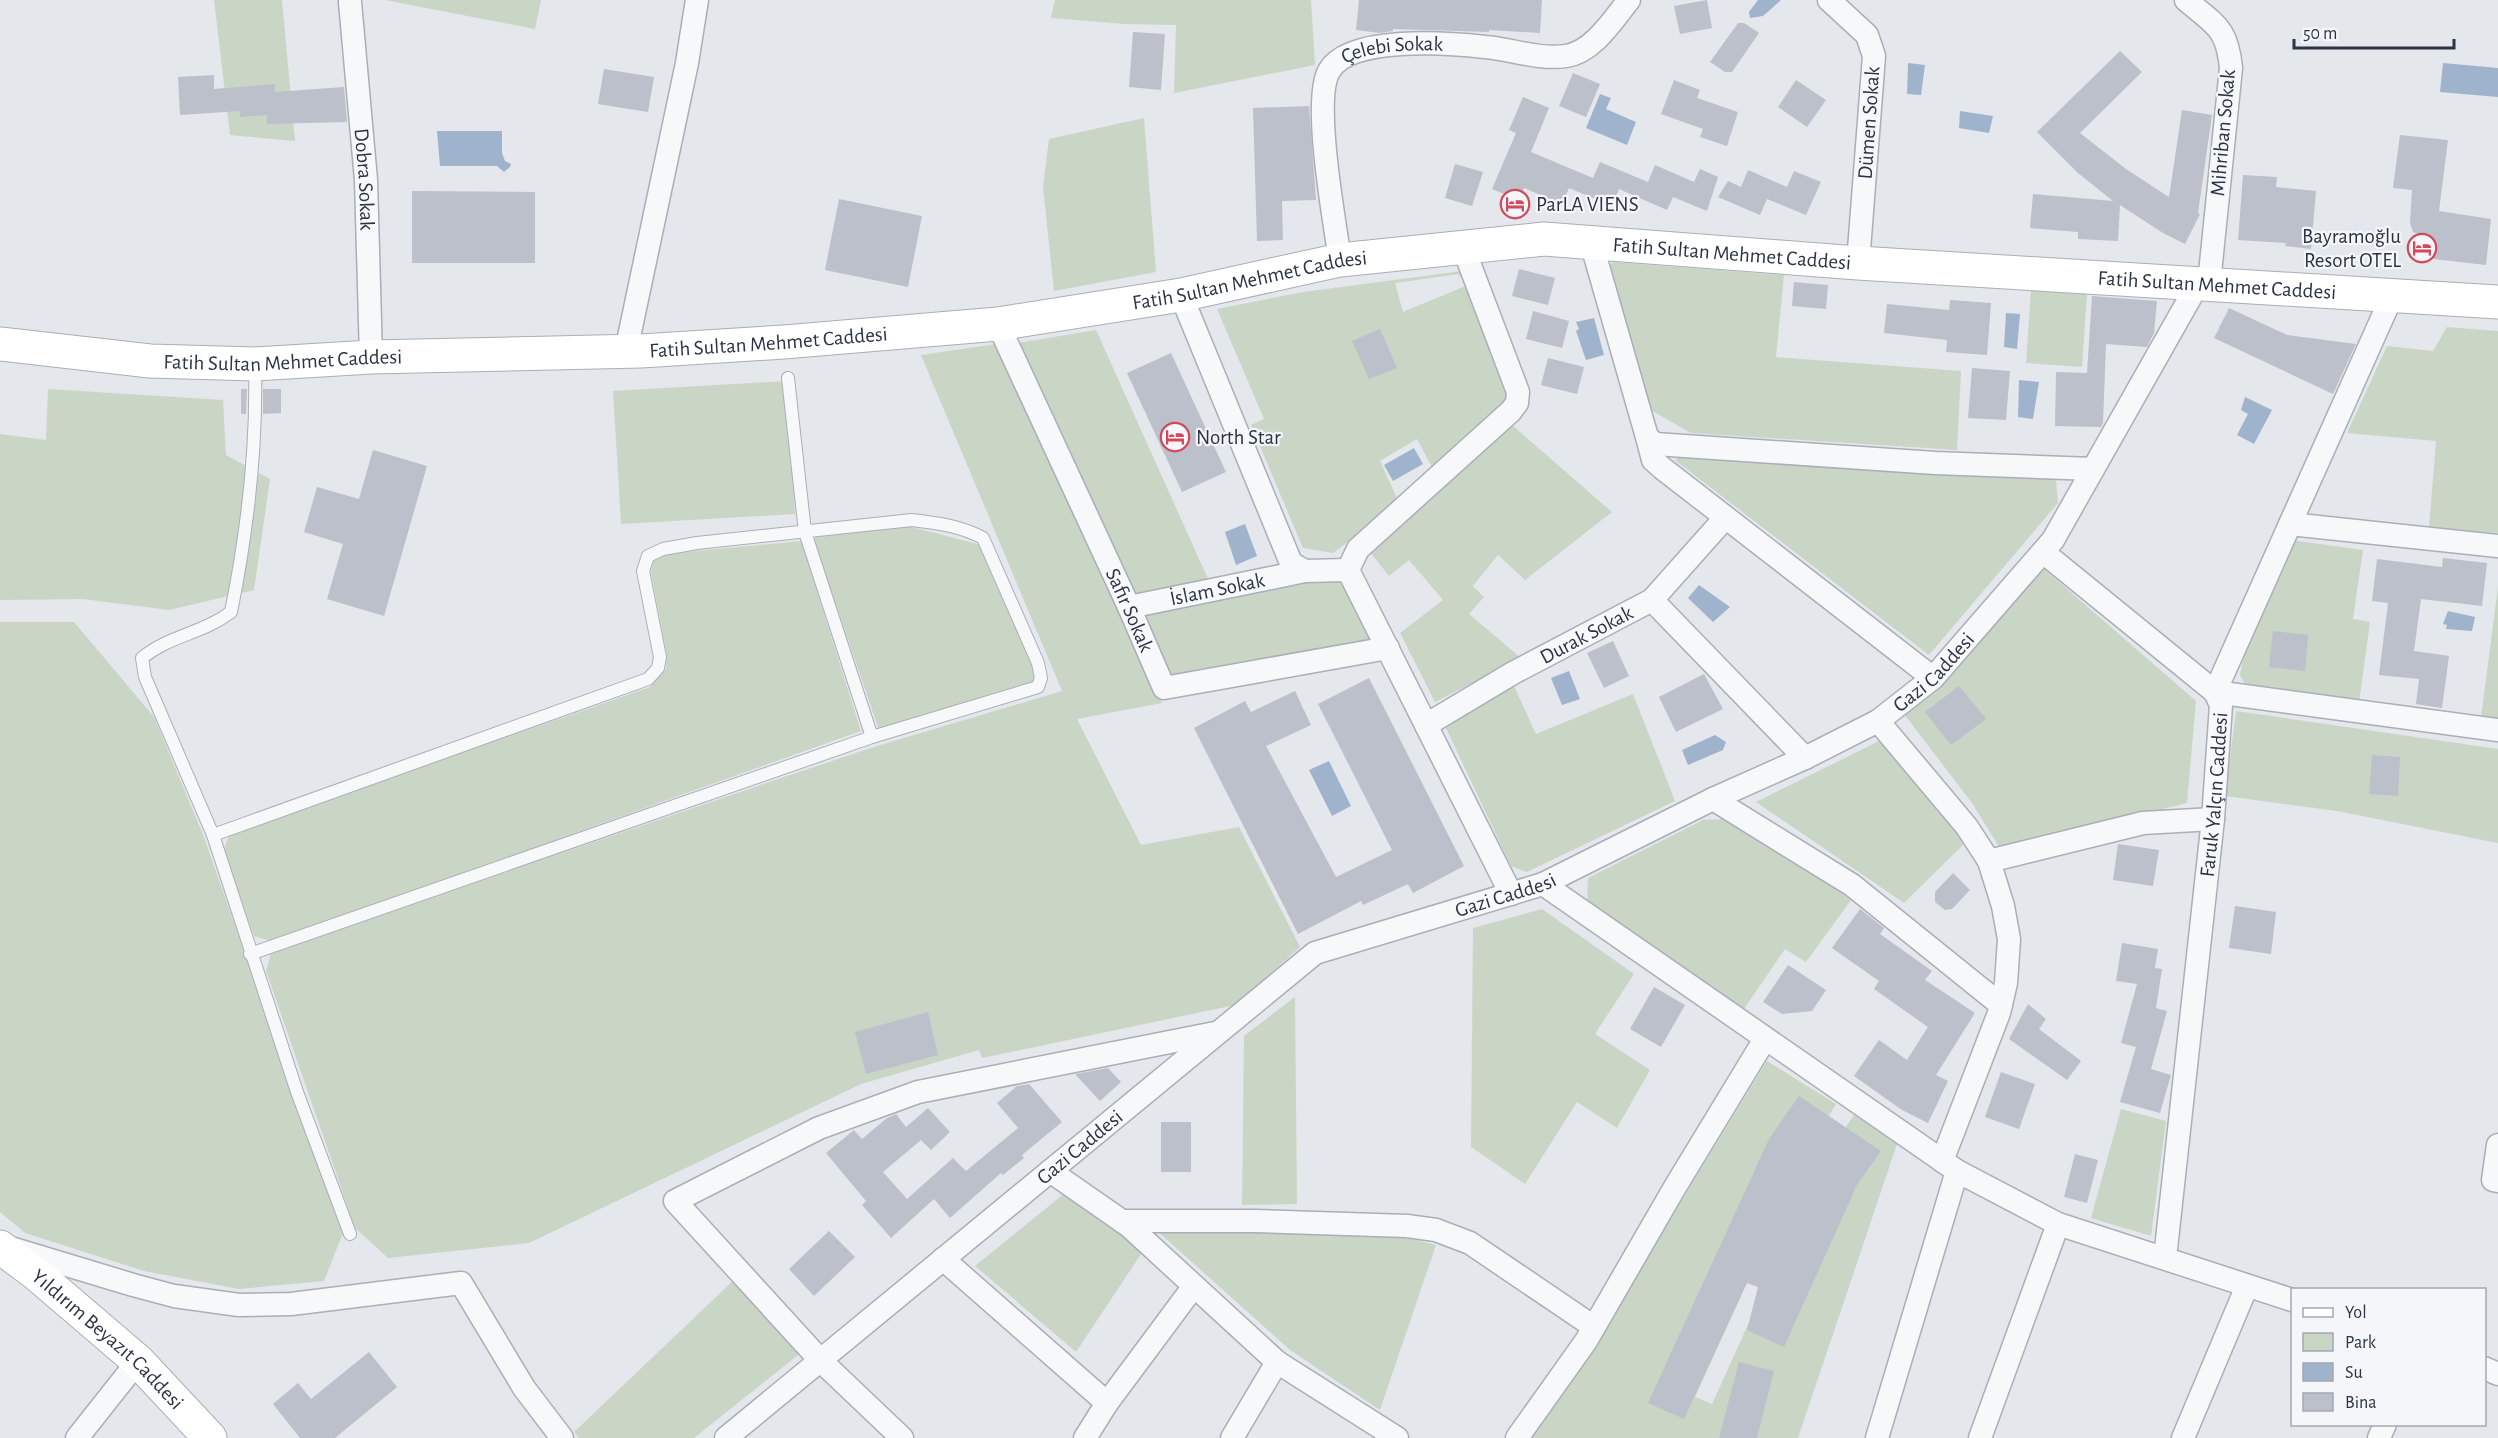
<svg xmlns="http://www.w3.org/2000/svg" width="2498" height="1438" font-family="'Alegreya Sans',sans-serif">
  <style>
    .green { fill: #c9d6c5; fill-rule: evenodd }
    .water { fill: #9fb4cc }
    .building { fill: #bbc0ca }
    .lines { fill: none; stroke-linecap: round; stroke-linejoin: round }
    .lane-casing { stroke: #a9aeb7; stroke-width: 14 }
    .street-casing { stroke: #a9aeb7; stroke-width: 25 }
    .secondary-casing { stroke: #a9aeb7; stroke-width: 35 }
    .lane { stroke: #f7f8fa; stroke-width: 12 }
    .street { stroke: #f7f8fa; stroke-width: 22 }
    .secondary { stroke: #fff; stroke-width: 33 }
    .labels { text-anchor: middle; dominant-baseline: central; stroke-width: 4.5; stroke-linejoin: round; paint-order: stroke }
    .street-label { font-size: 21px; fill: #2b3445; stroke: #f4f6f9 }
    .poi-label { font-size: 21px; fill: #2b3445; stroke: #f4f6f9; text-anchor: start }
  </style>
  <rect width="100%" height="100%" fill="#e4e7ec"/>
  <g class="green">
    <polygon points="214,0 282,0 295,141 230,135"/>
    <polygon points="385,0 541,0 535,29"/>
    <polygon points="1055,0 1311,0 1315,65 1174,93 1176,25 1124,24 1051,18"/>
    <polygon points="1144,118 1156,272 1054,291 1043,187 1049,139"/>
    <polygon points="1613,262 1784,275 1776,357 1961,371 1957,450 1691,433 1649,409 1609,266"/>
    <path d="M1462 271 1464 276 1460 277 1459 274 1395 283 1403 312 1468 285 1514 393 1397 506 1333 553 1303 548 1251 425 1264 419 1217 309 1303 292ZM1417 439 1432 467 1397 498 1380 461Z"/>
    <polygon points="2031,290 2087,294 2082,367 2026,363"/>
    <polygon points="2447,327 2498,331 2498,533 2429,528 2436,441 2347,433 2387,346 2433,351"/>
    <polygon points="1096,330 1208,579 1132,594 1018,343"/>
    <polygon points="996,344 1162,703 1077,719 1141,845 1239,827 1300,947 1235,1005 982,1058 979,1050 861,1084 529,1243 388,1258 355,1228 266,971 271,953 766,783 877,746 1062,691 921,355"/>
    <polygon points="788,381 795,514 621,524 613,391"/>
    <polygon points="48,389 223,400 226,455 270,479 254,590 169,610 83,599 0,600 0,434 46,440"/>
    <polygon points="1512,425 1612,512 1525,580 1498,555 1473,586 1484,597 1469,614 1521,658 1435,702 1400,633 1443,600 1409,560 1389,576 1370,552"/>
    <polygon points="1678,453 2056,480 2058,503 1929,655 1676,461"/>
    <polygon points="908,526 981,545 1035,668 1034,681 879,730 816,546 815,537"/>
    <polygon points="2291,540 2363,550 2353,619 2370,622 2359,703 2247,688 2240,675 2246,643"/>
    <polygon points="801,541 861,731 271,941 254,936 224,850 229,835 650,687 666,669 667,656 651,573 654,559 664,554"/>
    <polygon points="2044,569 2196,701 2187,803 2001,850 1972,803 1904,714 1935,686"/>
    <polygon points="1345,577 1375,641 1171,676 1144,611"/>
    <polygon points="2498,586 2498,720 2481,718"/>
    <polygon points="0,622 74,622 154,717 204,837 343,1233 324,1281 239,1289 144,1271 25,1233 0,1212"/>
    <polygon points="1514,686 1536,734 1633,694 1675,801 1527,872 1511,866 1444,724"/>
    <polygon points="2236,711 2498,749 2498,843 2337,811 2225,796"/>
    <polygon points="1879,741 1968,840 1904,903 1756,802"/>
    <polygon points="1724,819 1772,847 1851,900 1806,962 1785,949 1744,1009 1587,905 1588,878 1703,820"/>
    <polygon points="1542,909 1634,974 1595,1034 1650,1070 1617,1128 1577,1102 1525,1184 1471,1147 1473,928"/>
    <polygon points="1295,997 1297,1204 1242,1205 1244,1036"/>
    <polygon points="1767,1061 1836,1104 1806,1153 1695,1397 1712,1404 1823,1160 1854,1115 1897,1144 1798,1438 1530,1438 1576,1373"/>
    <polygon points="2121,1109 2166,1121 2151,1236 2091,1218"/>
    <polygon points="1065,1193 1119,1230 1143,1251 1076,1352 975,1266"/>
    <polygon points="1155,1229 1408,1238 1436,1245 1380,1410 1290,1350"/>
    <polygon points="736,1278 802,1352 694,1438 579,1438 574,1432"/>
  </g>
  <g class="water">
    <polygon points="1758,0 1781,0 1763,16 1750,18 1749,12"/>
    <polygon points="1908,63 1925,65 1921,95 1907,94"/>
    <polygon points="2443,63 2498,68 2498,97 2440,92"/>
    <polygon points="1600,94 1611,98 1606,109 1636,122 1627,145 1586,128"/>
    <polygon points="1960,111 1993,116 1989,133 1959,128"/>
    <polygon points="437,131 502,131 502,153 505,161 511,164 510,167 504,172 497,166 440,166"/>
    <polygon points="2006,313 2020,314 2017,349 2004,347"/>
    <polygon points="1594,318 1604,355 1586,360 1576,331 1579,329 1576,322"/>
    <polygon points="2019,380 2039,382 2033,419 2018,417"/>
    <polygon points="2245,397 2272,410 2254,444 2237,435 2248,414 2241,410"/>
    <polygon points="1414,448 1423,464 1393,481 1384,465"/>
    <polygon points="1245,524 1257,556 1236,565 1225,532"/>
    <polygon points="1699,585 1730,607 1713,622 1688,598"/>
    <polygon points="2448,611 2475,617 2472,631 2446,629 2447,625 2443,624"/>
    <polygon points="1569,671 1580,699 1562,705 1551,678"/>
    <polygon points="1715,735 1726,742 1723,750 1688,765 1682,750"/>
    <polygon points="1329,761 1351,806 1332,816 1309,770"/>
  </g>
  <g class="building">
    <polygon points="1359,0 1542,0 1540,33 1489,30 1489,32 1393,29 1393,31 1380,33 1356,30"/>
    <polygon points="1707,0 1712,28 1680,34 1674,6"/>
    <polygon points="1738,23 1744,23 1759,33 1732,72 1725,72 1710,62"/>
    <polygon points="1133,32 1165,34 1161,90 1129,87"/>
    <polygon points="2120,51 2142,72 2080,133 2126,169 2169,197 2182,110 2212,115 2198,213 2200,214 2185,244 2163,233 2120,205 2118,241 2078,239 2078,232 2030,228 2033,194 2113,201 2078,173 2037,132"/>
    <polygon points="604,69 654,77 648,112 598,104"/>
    <polygon points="1573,73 1600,84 1586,117 1559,106"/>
    <polygon points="214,75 214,89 275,84 275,92 344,87 347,122 267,124 267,115 240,117 240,111 180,115 178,77"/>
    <polygon points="1674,80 1700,90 1697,98 1738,112 1727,146 1700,137 1703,129 1661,114"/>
    <polygon points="1796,80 1826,100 1807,127 1778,107"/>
    <polygon points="1523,97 1549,108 1531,152 1593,178 1600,162 1648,182 1655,165 1694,182 1700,169 1718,177 1707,211 1673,197 1667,210 1619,189 1612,206 1569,188 1562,204 1524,188 1519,200 1492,189 1516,133 1509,130"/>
    <polygon points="1309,106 1316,200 1282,201 1283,240 1257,241 1253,108"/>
    <polygon points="2400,135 2448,140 2439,211 2491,219 2486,265 2424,258 2426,237 2413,232 2410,223 2412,190 2393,188"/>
    <polygon points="1455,164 1483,172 1472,206 1445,198"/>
    <polygon points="1748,170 1787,187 1794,171 1821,182 1806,215 1767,199 1760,215 1718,197 1728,181 1741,187"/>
    <polygon points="2243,175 2277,177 2276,187 2316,191 2311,249 2285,246 2286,243 2238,240"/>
    <polygon points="412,191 535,192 535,263 412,263"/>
    <polygon points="839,199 922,216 908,287 825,270"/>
    <polygon points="1519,269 1555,278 1548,305 1512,296"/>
    <polygon points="1794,282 1828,285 1826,309 1792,306"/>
    <polygon points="2092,296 2157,301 2154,333 2147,347 2106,344 2103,423 2101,427 2055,426 2056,372 2087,373"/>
    <polygon points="1950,300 1991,303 1987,355 1946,352 1947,340 1884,333 1887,304 1949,310"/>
    <polygon points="2229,308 2287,335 2356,344 2333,394 2214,338"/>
    <polygon points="1533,311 1569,321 1562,348 1526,339"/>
    <polygon points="1380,329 1397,368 1369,379 1352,341"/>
    <polygon points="1171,353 1226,472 1182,492 1127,373"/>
    <polygon points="1548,358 1584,367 1577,394 1541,385"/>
    <polygon points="1972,368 2010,371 2006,420 1968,418"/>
    <polygon points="241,389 247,389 246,414 241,414"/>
    <polygon points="263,389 281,389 281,413 263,414"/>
    <polygon points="373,450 427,466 384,616 327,599 343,544 304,532 317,487 359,499"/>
    <polygon points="2443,558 2487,563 2482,606 2421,599 2414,651 2449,656 2442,708 2416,704 2419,679 2379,675 2388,603 2372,601 2377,559 2442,567"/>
    <polygon points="2273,631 2308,635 2305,671 2269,667"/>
    <polygon points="1613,641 1629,676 1604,688 1587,653"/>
    <polygon points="1704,674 1723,709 1676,732 1659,697"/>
    <polygon points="1369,678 1464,866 1413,893 1408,884 1363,905 1361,901 1298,934 1194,728 1245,701 1251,712 1295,691 1311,725 1266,746 1336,877 1392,850 1318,704"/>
    <polygon points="1959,686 1986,719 1951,745 1925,712"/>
    <polygon points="2372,755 2400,757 2398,796 2369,794"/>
    <polygon points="2118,844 2159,850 2153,886 2113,880"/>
    <polygon points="1953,873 1970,890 1952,909 1945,910 1935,902 1935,892"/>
    <polygon points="2235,906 2276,912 2271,954 2229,948"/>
    <polygon points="1860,909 1884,928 1880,934 1932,971 1925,980 1975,1013 1936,1075 1948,1081 1928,1123 1902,1110 1854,1076 1879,1040 1907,1060 1928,1027 1874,989 1879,981 1832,948"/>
    <polygon points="2122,943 2158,949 2155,968 2162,969 2156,1008 2167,1011 2151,1069 2171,1075 2160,1113 2120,1102 2136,1047 2121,1043 2137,984 2116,981"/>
    <polygon points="1788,965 1826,990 1812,1011 1782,1014 1763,1002"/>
    <polygon points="1654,987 1685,1005 1661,1047 1630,1029"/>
    <polygon points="2028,1004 2046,1019 2039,1029 2081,1061 2067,1080 2009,1039"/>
    <polygon points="928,1012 938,1055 866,1074 855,1032"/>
    <polygon points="1108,1068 1121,1082 1100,1101 1075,1074"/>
    <polygon points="2001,1072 2035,1084 2019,1129 1985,1117"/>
    <polygon points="1029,1084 1062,1122 1022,1155 1024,1158 1003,1175 1001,1173 950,1218 934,1199 891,1238 862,1205 866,1201 826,1153 854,1130 862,1139 887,1118 896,1114 906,1127 928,1108 950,1132 931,1150 921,1140 883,1172 907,1199 953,1158 966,1171 1018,1128 997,1103 1017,1086"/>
    <polygon points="1799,1096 1881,1151 1857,1185 1784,1347 1747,1330 1758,1287 1747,1283 1684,1419 1648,1403 1769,1139"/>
    <rect x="1161" y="1122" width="30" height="50"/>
    <polygon points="2075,1154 2098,1160 2087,1203 2064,1197"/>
    <polygon points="829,1231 855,1257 814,1296 789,1269"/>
    <polygon points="369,1352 397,1387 335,1438 300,1438 273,1404 298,1383 311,1399"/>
    <polygon points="1739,1362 1774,1371 1757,1438 1719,1438"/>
  </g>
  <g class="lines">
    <g class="lane-casing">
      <g id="lane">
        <path d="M255 366C257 446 247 533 231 612 202 634 170 635 142 658L145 677 213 835 297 1092 350 1234"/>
        <polyline points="788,378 805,532 872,737"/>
        <path d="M213 835 648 679 658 668 660 657 643 571 648 556 663 549 697 543 912 520C937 523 961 526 983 538L1038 663 1041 678 1038 687 872 737 250 954"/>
      </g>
    </g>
    <g class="street-casing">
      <g id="street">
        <polyline points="1829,0 1867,35 1874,56 1858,263"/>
        <path d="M2186 0C2215 25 2227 27 2231 68L2209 283"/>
        <path id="s1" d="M350 2 366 180 371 357"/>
        <polyline points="1591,242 1647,437 1655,444 1935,463 2093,469"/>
        <polyline points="1463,247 1518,392 1517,403 1511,411 1358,549 1348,570 1511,894"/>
        <path id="s2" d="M1340 260C1335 223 1312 101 1329 71 1349 35 1449 43 1485 47 1511 49 1539 60 1566 56 1593 52 1613 20 1629 0"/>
        <polyline points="1181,295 1291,563 1305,571 1348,570"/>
        <path id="s3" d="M998 324 1129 607 1164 688 1388 648"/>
        <polyline points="626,351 687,63 697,0"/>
        <polyline points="1647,437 1653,460 1662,468 1933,678"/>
        <polyline points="2290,524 2498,546"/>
        <polyline points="2043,552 2215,692 2498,730"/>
        <polyline points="1652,600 1805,758"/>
        <path id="s4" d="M1129 607 1305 571"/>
        <polyline points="2215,692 2392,296"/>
        <polyline points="1878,721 1967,827 1989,861 2003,906 2009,939 2006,983 1999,1013 1942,1161"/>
        <path id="s5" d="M1426 725 1513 673 1652 600 1725 518"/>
        <polyline points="1713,799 1852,885 2001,1005"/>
        <polyline points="1989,861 2143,823 2213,819"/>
        <polyline points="1543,884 1957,1171 2058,1224 2292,1300"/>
        <polyline points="2498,1145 2493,1180 2498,1181"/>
        <polyline points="1050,1171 1129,1226 1277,1362 1397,1438"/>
        <polyline points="1122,1221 1255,1221 1407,1226 1436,1230 1470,1243 1594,1327"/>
        <polyline points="14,1249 133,1285 174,1296 239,1305 291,1304 461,1283 524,1388 562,1438"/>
        <path id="s6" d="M2165 1258 2213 819 2221 705 2215 692"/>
        <polyline points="943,1259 1107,1403"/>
        <polyline points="2484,1368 2498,1374"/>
        <polyline points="77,1438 138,1361"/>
        <path id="s7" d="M726 1438 1315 953 1543 884 1713 799 1805 758 1878 721 1933 678 2053 540 2199 282"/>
        <polyline points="902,1438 821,1361 675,1201 819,1128 918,1092 1215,1033"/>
        <polyline points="1085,1438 1107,1403 1194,1286"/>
        <polyline points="1232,1438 1277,1362"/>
        <polyline points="1517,1438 1586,1341 1675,1187 1765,1039"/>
        <polyline points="1877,1438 1957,1171"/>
        <polyline points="1980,1438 2058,1224"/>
        <polyline points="2183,1438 2247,1286"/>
        <polyline points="2379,1438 2385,1424"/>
      </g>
    </g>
    <g class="secondary-casing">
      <g id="secondary">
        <path id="s8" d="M0 344 150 361 255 364 371 357 641 351 784 342 998 324 1181 295 1340 260 1544 239 1858 263 2498 302"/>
        <path id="s9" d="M0 1247 35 1273 138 1361 210 1438"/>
      </g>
    </g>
    <use href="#lane" class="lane"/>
    <use href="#street" class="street"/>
    <use href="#secondary" class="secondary"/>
  </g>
  <defs>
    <g id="hotel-ring" transform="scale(1.5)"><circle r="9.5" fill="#f4f6f9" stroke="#d1495b" stroke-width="1.5"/><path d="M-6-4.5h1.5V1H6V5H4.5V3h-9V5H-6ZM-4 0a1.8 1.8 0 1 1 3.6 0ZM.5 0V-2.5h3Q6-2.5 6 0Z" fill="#d1495b"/></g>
  </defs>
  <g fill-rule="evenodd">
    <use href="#hotel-ring" x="1515" y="204"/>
    <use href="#hotel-ring" x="2422" y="248"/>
    <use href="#hotel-ring" x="1175" y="437"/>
  </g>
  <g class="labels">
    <g class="street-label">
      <text stroke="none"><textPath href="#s2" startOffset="261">Çelebi Sokak</textPath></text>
      <text transform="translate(1869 123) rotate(-86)">Dümen Sokak</text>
      <text transform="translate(2223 133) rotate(-85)">Mihriban Sokak</text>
      <text stroke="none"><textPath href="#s1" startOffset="178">Dobra Sokak</textPath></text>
      <text stroke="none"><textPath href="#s8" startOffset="1742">Fatih Sultan Mehmet Caddesi</textPath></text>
      <text stroke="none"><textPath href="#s8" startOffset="1256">Fatih Sultan Mehmet Caddesi</textPath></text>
      <text stroke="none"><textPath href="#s8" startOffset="2228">Fatih Sultan Mehmet Caddesi</textPath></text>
      <text stroke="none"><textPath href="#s8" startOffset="770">Fatih Sultan Mehmet Caddesi</textPath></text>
      <text stroke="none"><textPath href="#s8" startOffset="284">Fatih Sultan Mehmet Caddesi</textPath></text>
      <text stroke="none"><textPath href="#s4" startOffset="90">İslam Sokak</textPath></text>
      <text stroke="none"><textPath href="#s3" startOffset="315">Safir Sokak</textPath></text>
      <text stroke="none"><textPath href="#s5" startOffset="184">Durak Sokak</textPath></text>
      <text stroke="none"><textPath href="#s7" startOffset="1448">Gazi Caddesi</textPath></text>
      <text stroke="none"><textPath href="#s6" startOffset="466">Faruk Yalçın Caddesi</textPath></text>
      <text stroke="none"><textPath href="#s7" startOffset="962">Gazi Caddesi</textPath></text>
      <text stroke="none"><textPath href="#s7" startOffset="458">Gazi Caddesi</textPath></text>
      <text stroke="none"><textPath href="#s9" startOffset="142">Yıldırım Beyazıt Caddesi</textPath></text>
    </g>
    <g class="poi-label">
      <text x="1536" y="204">ParLA VIENS</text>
      <text x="2401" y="236" text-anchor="end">Bayramoğlu<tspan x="2401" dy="24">Resort OTEL</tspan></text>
      <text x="1196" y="437">North Star</text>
    </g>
  </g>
  <rect x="2291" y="1288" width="195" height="138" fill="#f4f6f9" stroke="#a4a8b1" stroke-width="1.5"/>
  <rect x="2303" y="1308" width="30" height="9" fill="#ffffff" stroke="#a4a8b1" stroke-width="1.5"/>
  <text x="2345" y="1318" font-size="18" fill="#2b3445">Yol</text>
  <rect x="2303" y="1333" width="30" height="18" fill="#c9d6c5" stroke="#a4a8b1" stroke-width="1.5"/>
  <text x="2345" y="1348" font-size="18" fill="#2b3445">Park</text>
  <rect x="2303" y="1363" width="30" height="18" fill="#9fb4cc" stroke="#a4a8b1" stroke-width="1.5"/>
  <text x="2345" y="1378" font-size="18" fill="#2b3445">Su</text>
  <rect x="2303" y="1393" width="30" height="18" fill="#bbc0ca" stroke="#a4a8b1" stroke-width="1.5"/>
  <text x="2345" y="1408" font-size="18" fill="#2b3445">Bina</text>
  <path d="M2294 39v9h160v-9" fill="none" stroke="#2b3445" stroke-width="3"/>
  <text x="2303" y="39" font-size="18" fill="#2b3445" stroke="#f4f6f9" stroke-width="4.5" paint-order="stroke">50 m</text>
</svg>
